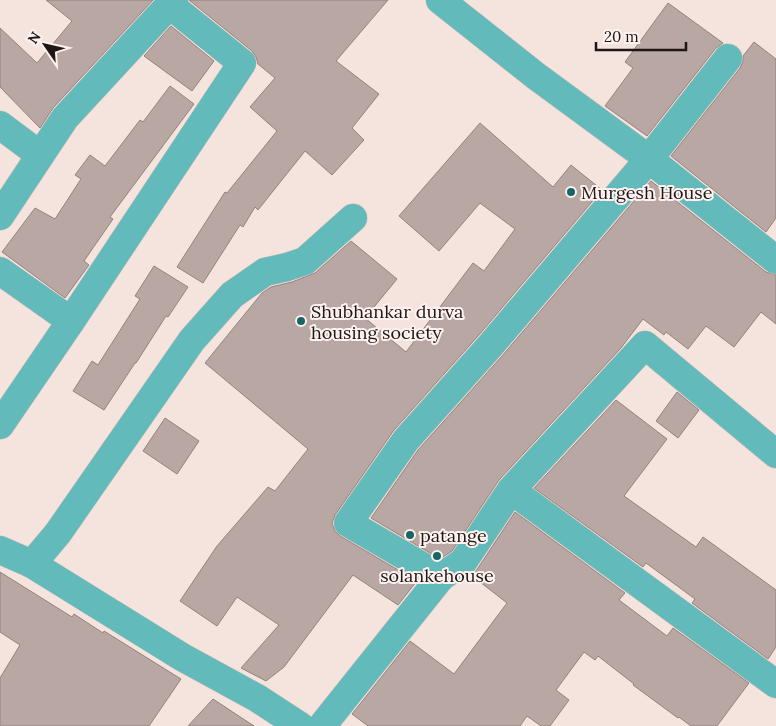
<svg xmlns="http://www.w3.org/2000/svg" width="776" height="726" font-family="Lora,serif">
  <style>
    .building { fill: #b8a7a2; stroke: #93827e }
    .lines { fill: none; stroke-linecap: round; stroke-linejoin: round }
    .minor-casing { stroke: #cebeba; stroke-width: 29 }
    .minor { stroke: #62baba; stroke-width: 28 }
    .poi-dot { fill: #176566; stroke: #fdf2ef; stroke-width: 2 }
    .labels { text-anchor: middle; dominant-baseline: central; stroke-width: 4; stroke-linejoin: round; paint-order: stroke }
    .poi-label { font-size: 18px; fill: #1e1716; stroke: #fdf2ef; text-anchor: start }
  </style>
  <rect width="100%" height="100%" fill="#f5e3de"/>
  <g class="building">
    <polygon points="46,0 153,0 53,108 40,128 0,87 0,28 37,63 72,21"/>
    <polygon points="189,0 388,0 336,61 379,94 352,128 364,140 332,175 305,151 258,210 255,207 243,227 240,225 203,283 177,267 225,192 227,193 277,131 250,107 275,78 258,64 256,57 252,51"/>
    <polygon points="668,3 723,43 716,48 647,136 605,106 633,68 625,62"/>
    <polygon points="171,26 214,61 192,91 144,56"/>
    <polygon points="754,42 776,59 776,218 766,232 671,156 740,68 743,61 743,56"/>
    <polygon points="170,86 194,104 110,217 113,219 84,261 89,265 65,298 2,252 35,208 55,219 81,179 75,175 90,155 105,166 140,120 143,122"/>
    <polygon points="480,123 553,187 571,165 602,190 478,336 394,430 335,515 332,523 335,531 340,536 417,581 398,605 353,575 284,667 266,681 241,668 279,625 237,597 217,626 180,601 217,546 268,487 275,491 308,449 205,363 262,293 271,287 292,282 315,273 351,241 397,279 365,318 406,352 473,263 484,271 515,229 480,203 439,251 399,216"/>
    <polygon points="651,181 766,272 776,275 776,324 761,312 734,347 706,326 688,349 666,332 664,335 643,319 621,348 499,480 452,551 440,559 371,518 418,450 502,356"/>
    <polygon points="154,266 188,287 168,317 166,316 136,363 135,363 104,410 73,391 92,361 98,365 140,299 135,296"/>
    <polygon points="677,392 699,410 678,438 656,421"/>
    <polygon points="616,400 667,439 624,496 696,547 703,537 776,590 776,647 768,659 692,603 695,599 646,563 643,567 534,488"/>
    <polygon points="165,418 199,441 177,474 143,451"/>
    <polygon points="515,512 625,593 619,600 667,636 673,628 749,683 717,726 691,726 679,717 678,718 633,685 634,684 598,656 595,660 584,652 556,690 569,700 550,726 541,726 527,716 520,726 368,726 352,714 410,641 454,674 507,603 471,575 476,571"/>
    <polygon points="0,572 72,617 74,614 103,633 104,631 181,679 149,726 0,726 0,678 20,645 0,632"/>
    <polygon points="213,699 254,726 188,726"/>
  </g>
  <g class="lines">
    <g class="minor-casing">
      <g id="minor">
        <polyline points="440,0 536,76 649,159 776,260"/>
        <polyline points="0,125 40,155"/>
        <polyline points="0,216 65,118 174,0"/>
        <polyline points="0,271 71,321"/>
        <polyline points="0,425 71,321 242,63 170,5"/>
        <polyline points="511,490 776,684"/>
        <polyline points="0,550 32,564 182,657 257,698 300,726"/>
        <polyline points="32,564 58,533 192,340 232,295 265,272 287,267 305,261 353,218"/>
        <polyline points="441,577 348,523 406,440 490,346 649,159 728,58"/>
        <polyline points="322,726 441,577 463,562 511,490 645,345 776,454"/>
      </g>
    </g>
    <use href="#minor" class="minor"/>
  </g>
  <g class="poi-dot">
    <circle cx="571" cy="192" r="5"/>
    <circle cx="301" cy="321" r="5"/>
    <circle cx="410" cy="535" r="5"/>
    <circle cx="437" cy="556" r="5"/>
  </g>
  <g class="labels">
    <g class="poi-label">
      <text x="581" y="192">Murgesh House</text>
      <text x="311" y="311">Shubhankar durva<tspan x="311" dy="21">housing society</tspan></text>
      <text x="420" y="535">patange</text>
      <text x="437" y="575" text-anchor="middle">solankehouse</text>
    </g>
  </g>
  <g transform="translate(45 45) rotate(304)" stroke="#fdf2ef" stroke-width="4" paint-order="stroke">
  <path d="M0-4L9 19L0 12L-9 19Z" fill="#1e1716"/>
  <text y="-8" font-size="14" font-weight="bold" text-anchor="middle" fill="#1e1716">N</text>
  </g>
  <path d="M596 42v8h90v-8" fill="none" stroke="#1e1716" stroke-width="2.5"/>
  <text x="604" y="42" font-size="15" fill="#1e1716" stroke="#fdf2ef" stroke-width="4" paint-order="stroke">20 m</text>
</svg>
